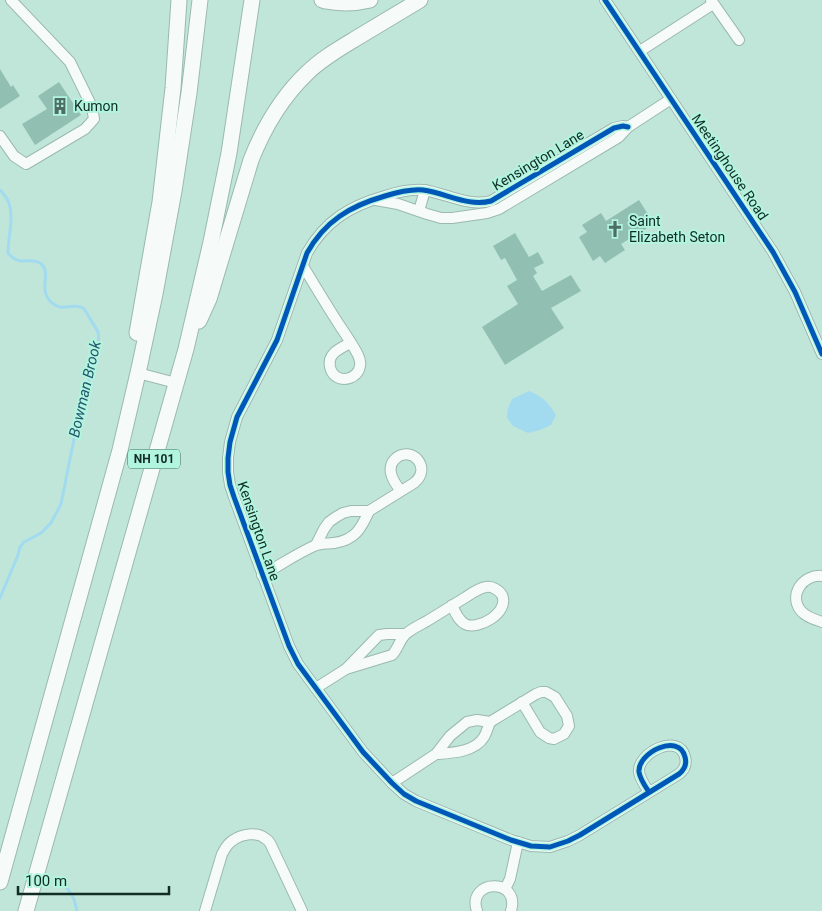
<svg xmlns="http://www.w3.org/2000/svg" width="822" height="911" font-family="Roboto,sans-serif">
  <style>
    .water { fill: #a2dbef }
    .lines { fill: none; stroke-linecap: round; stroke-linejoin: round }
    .stream { stroke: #a2dbef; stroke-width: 3 }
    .building { fill: #91c0b3 }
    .minor-casing { stroke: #9bb9af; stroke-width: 12 }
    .highway-casing { stroke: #9bb9af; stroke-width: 17 }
    .minor { stroke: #f6fbf9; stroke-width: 10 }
    .highway { stroke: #f6fbf9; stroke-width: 15 }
    .cycleway-casing { stroke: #b1f5df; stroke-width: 8 }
    .cycleway { stroke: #0057b8; stroke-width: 5 }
    .labels { text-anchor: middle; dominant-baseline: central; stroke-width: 4; stroke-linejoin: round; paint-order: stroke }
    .shield { fill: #b1f5df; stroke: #41685d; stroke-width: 1 }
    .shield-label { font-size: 12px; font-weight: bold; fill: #112c25 }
    .poi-label { font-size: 14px; fill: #112c25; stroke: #b1f5df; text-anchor: start }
    .street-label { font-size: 14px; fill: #112c25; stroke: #b1f5df }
    .water-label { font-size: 15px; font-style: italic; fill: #24566e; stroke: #b1f5df }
  </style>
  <rect width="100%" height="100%" fill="#c0e6d9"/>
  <path class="water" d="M529 391C542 396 549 403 556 415L551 425 540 430 528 433 513 426 507 418 508 408 512 399Z"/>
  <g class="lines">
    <g class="stream">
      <path d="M0 190C4 194 7 198 9 203 14 218 8 237 8 253 20 268 30 256 40 263 53 272 37 288 51 302 61 312 70 304 80 307 82 307 83 308 84 309 85 310 97 330 98 332 99 336 98 341 99 344L77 424 61 504 51 523 41 533 24 542 20 547 18 555 0 598"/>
      <polyline points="64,883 74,899 77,911"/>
    </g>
  </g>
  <g class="building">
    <polygon points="0,69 11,87 13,85 20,96 0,109"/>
    <polygon points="59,82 81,115 35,145 22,124 47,109 38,96"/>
    <polygon points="639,200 654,224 621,244 625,250 605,263 600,256 593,261 579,237 587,232 582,225 601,213 606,221"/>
    <polygon points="515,233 529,257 538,252 544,263 534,268 537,273 533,276 542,291 571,275 581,291 551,308 564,328 505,365 482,327 518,304 507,286 517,280 505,258 501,260 493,246"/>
  </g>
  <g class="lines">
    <g class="minor-casing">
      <g id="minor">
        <polyline points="605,0 773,252 795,292 822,354"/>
        <polyline points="711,0 739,40"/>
        <polyline points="640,51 713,4"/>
        <path d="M628 127 623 126 614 128 491 201C468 207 446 193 423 190 411 189 398 192 385 196 350 206 325 221 307 253L277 340 237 417 230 442 228 458V472L230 485 234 497 289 646 298 664 363 752 392 783 404 794 416 801 511 840 531 846 550 847 568 841 580 835 679 774C684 770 687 764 685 757 679 732 637 753 639 772 640 779 645 786 649 792"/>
        <polyline points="0,136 14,156 26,164 85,129 94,119 92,107 70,62 11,0"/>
        <polyline points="376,200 398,204 427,214 441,218 452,218 487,213 499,209 619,137 628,127 671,99"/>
        <polyline points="419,211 425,190"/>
        <path d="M303 266C315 286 327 306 340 326 346 335 353 345 358 355 369 378 335 389 330 367 329 362 330 357 334 353 338 349 345 346 350 343"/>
        <polyline points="138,373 176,383"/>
        <path d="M316 545 324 529 329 522 336 517 343 513 351 511H369L414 483C433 468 411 444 395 459 391 463 390 468 391 473 392 480 397 486 401 491"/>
        <path d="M262 575C279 566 296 554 314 546 320 543 327 544 334 543 355 540 361 529 369 511"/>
        <path d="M822 576C803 574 788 595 801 611 806 617 814 619 822 622"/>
        <path d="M346 669 392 655C398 649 400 638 407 633 413 628 420 625 427 621 440 613 453 605 466 597 472 593 479 588 486 587 492 586 499 590 502 595 510 613 477 631 465 624 458 620 455 612 452 605"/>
        <polyline points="316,688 346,669 379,635 387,634 405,634"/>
        <path d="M436 754C452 753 475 752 484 737 487 732 488 727 490 722"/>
        <polyline points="392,783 436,754 450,736 467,722 477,720 490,722 536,694 541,692 546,692 555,697 567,716 569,726 564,734 554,739 549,738 540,732 522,702"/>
        <polyline points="505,889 510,879 518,842"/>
        <path d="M205 911 222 854C225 849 227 844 232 841 241 834 257 831 266 839 268 840 270 843 271 845L302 911"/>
        <path d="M477 911C466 879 521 877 511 911"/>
      </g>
    </g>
    <g class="highway-casing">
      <g id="highway">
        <path d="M322 0 325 1C341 4 354 4 370 0"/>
        <path d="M199 321 209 299 251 160C264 127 281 98 307 73 322 58 342 47 360 36 380 24 400 12 420 0"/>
        <polyline points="137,333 160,202 173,88 179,0"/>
        <polyline points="0,882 120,450 138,373 155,294 174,191 189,93 200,0"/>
        <polyline points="26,911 186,349 211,242 229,153 252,0"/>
      </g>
    </g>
    <use href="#minor" class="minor"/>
    <use href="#highway" class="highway"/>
    <g class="cycleway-casing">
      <g id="cycleway">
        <polyline points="605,0 773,252 795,292 822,354"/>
        <path d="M628 127 623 126 614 128 491 201C468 207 446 193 423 190 411 189 398 192 385 196 350 206 325 221 307 253L277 340 237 417 230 442 228 458V472L230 485 234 497 289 646 298 664 363 752 392 783 404 794 416 801 511 840 531 846 550 847 568 841 580 835 679 774C684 770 687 764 685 757 679 732 637 753 639 772 640 779 645 786 649 792"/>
      </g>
    </g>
    <use href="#cycleway" class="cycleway"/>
  </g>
  <defs>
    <g id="building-bare" transform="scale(1.35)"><path d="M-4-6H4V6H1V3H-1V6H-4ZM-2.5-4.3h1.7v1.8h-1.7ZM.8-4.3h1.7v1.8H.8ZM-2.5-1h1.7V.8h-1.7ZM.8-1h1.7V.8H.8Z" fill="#4e6d64" stroke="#b1f5df" stroke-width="2.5" paint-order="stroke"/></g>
    <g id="church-bare" transform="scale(1.35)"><path d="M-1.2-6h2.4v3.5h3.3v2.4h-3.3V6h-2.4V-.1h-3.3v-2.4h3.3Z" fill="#4e6d64" stroke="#b1f5df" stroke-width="2.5" paint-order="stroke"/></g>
  </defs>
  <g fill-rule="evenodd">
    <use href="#building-bare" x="60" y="106"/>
    <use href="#church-bare" x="615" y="229"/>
  </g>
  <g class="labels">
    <rect class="shield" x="128" y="449.5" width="52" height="19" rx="4"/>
    <g class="shield-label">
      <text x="154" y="459">NH 101</text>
    </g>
    <g class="poi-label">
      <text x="74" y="106">Kumon</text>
      <text x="629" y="221">Saint<tspan x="629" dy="16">Elizabeth Seton</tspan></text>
    </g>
    <g class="street-label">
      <text transform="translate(538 160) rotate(-31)">Kensington Lane</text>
      <text transform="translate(730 167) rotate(56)">Meetinghouse Road</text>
      <text transform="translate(259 531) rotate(71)">Kensington Lane</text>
    </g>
    <g class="water-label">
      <text transform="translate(85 389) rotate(-77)">Bowman Brook</text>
    </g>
  </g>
  <path d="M18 886v8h151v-8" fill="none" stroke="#112c25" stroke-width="2.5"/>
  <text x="25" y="886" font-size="15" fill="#112c25" stroke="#b1f5df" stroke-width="4" paint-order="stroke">100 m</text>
</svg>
